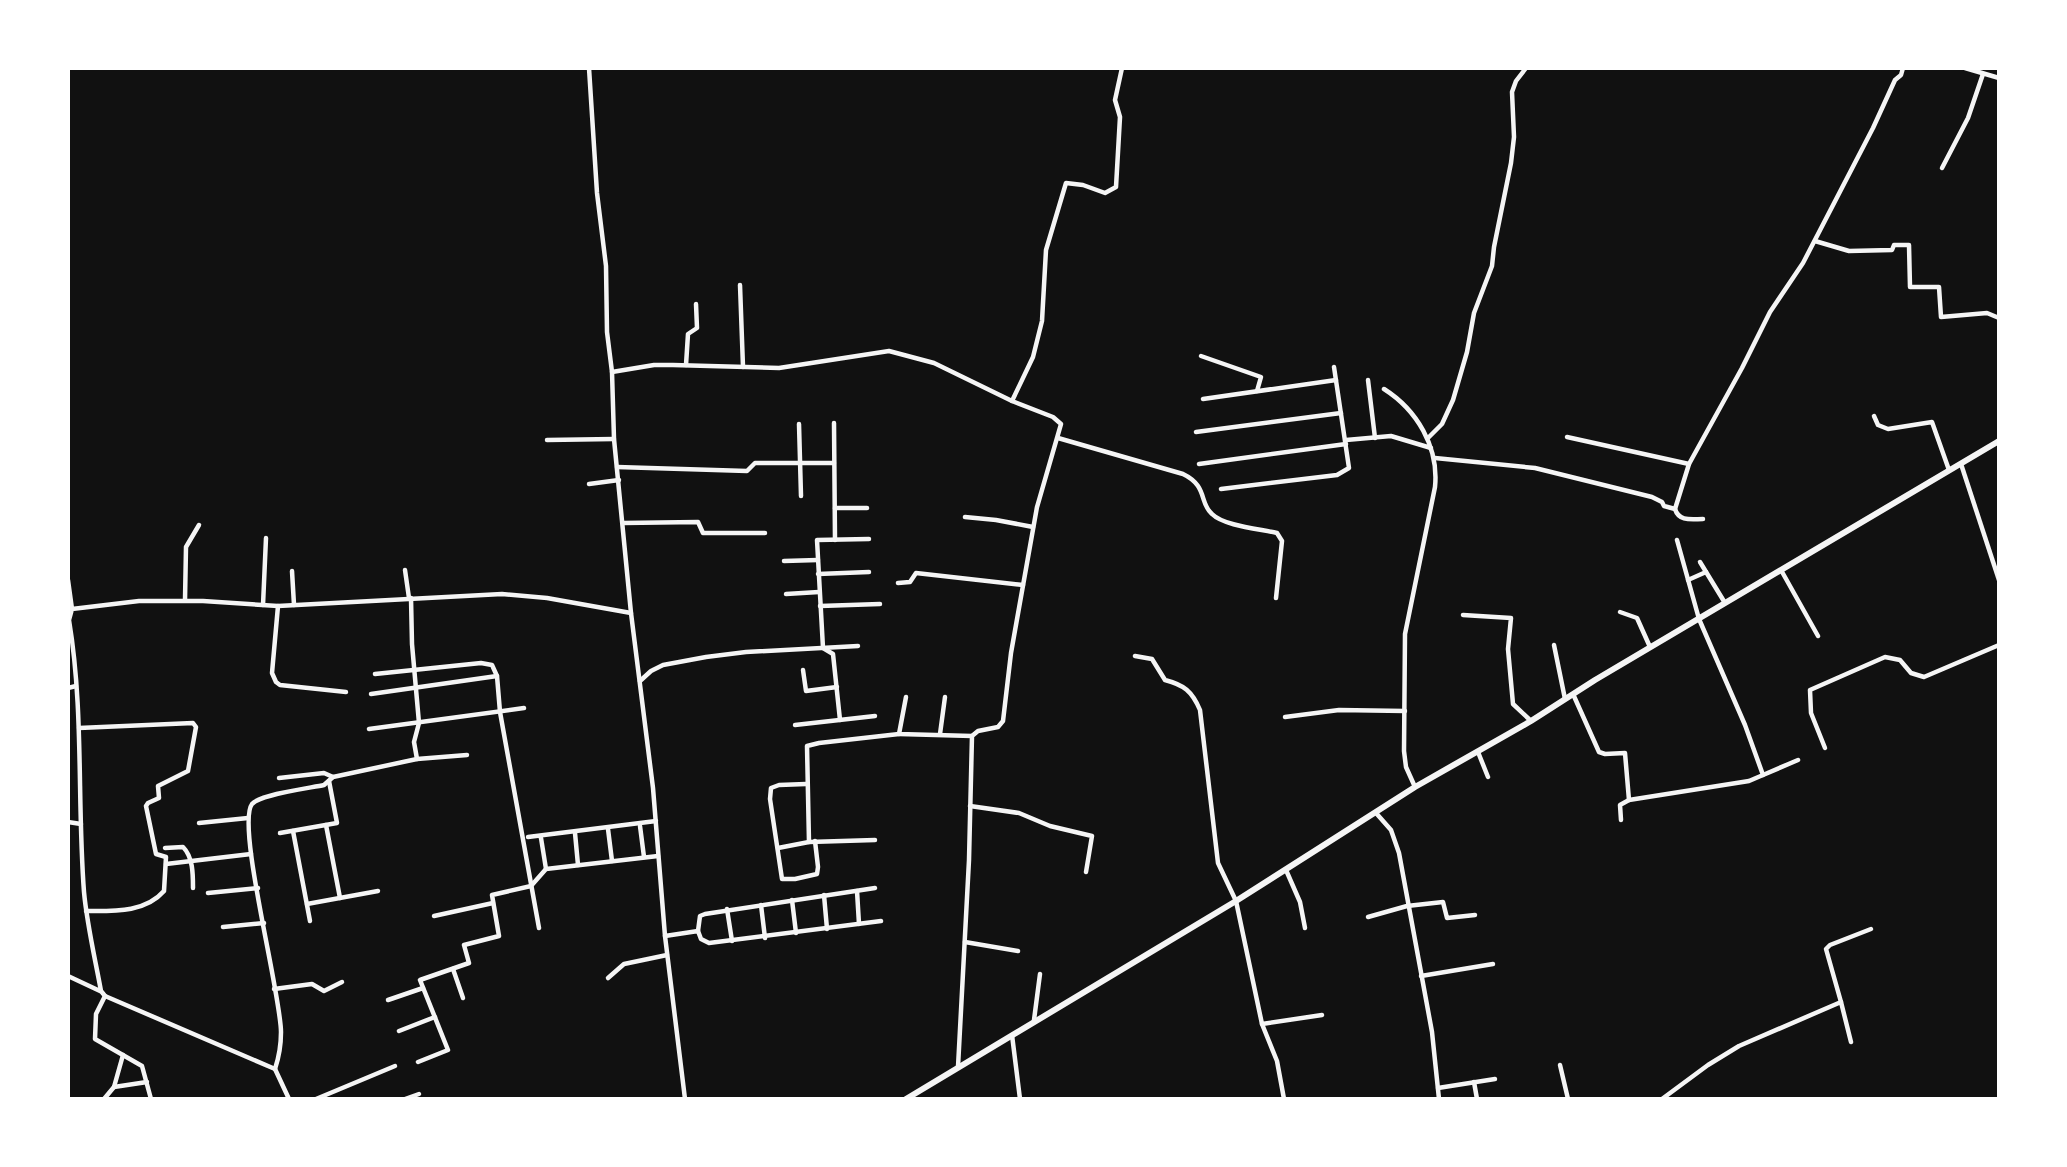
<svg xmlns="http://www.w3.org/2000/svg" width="2067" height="1167" font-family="'Alegreya Sans',sans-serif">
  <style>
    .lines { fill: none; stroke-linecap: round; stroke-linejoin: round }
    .minor { stroke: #f5f5f5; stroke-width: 4.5 }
    .secondary { stroke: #f5f5f5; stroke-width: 6 }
  </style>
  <rect width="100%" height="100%" fill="#111"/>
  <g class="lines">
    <g class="minor">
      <polyline points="589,68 597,193 606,266 607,332 612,372 614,439 631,613 653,788 665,936 685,1099"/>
      <polyline points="1965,68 1999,78"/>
      <polyline points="1942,168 1968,118 1983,74"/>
      <polyline points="1815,241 1849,251 1892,250 1894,245 1909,245 1910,287 1939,287 1941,317 1987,313 1999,318"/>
      <polyline points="740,285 743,367"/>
      <polyline points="1201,356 1261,377 1257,391"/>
      <polyline points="686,365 688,334 697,328 696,304"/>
      <polyline points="612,372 654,365 673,365 779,368 889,351 934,363 1012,401 1053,417 1061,424 1037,507 1011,653 1003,721 998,727 978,731 972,736 969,860 958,1067"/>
      <polyline points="1368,380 1375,438"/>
      <path d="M1384 389C1417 410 1439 447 1435 487L1405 634 1404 751 1406 767 1415 787"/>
      <polyline points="1203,399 1336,380"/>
      <polyline points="1012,401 1033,357 1042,321 1046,250 1066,183 1083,185 1105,193 1116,187 1120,117 1115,100 1122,68"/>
      <polyline points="1874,416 1878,425 1888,429 1932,422 1949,470"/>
      <polyline points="834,423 835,540"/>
      <polyline points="799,424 801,496"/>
      <polyline points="1196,432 1341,413"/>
      <polyline points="1567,437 1689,464"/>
      <path d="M1058 438 1183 474C1208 486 1199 503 1212 514 1224 526 1260 529 1277 533L1282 541 1276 598"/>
      <polyline points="1428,438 1442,424 1453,400 1467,352 1474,313 1492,266 1494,247 1511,163 1514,137 1512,92 1516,81 1526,68"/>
      <polyline points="547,440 614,439"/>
      <polyline points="1346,440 1391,436 1431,448"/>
      <polyline points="1435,458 1535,468 1652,497 1662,502 1664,506 1675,509 1689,464 1742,368 1770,312 1803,263 1873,128 1895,80 1901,75 1903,68"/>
      <polyline points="1199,464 1346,444"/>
      <polyline points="1961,464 1999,580"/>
      <polyline points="617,467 747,471 755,463 834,463"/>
      <polyline points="589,484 619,480"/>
      <polyline points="1221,489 1337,475 1349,468 1334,367"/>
      <polyline points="835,508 867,508"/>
      <path d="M1675 509C1679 522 1692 519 1703 519"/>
      <polyline points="965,517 996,520 1033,527"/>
      <polyline points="623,523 698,522 703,533 765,533"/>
      <polyline points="784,561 818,560"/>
      <polyline points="1700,562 1725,603"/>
      <polyline points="405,570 409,598"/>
      <polyline points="1781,570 1818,636"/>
      <polyline points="292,571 294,605"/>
      <polyline points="818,574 869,572"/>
      <polyline points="68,580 72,609"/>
      <polyline points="1688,580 1706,572"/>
      <polyline points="898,583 910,582 916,573 1023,585"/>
      <polyline points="786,594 819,592"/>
      <polyline points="185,600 186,547 199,525"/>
      <polyline points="263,605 266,538"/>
      <polyline points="278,606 272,673 276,682 280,685 346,692"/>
      <polyline points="820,606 880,604"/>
      <polyline points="1620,612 1637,618 1650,647"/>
      <polyline points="1463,615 1511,618 1508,649 1513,704 1531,721"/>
      <polyline points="1554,645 1565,699"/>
      <path d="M1135 656 1152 659 1165 680C1184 685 1192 691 1200 710L1218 863 1236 901 1262 1024 1277 1061 1284 1099"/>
      <polyline points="803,670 806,691 837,687"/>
      <polyline points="375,674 481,663 492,665 497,676 500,712 539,928"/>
      <polyline points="640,681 651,671 663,665 706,657 746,652 858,646"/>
      <polyline points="68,688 76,686"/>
      <polyline points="371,694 497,676"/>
      <polyline points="1573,694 1599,752 1605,754 1625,753 1629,800 1749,781 1763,775 1745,725 1699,619 1677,540"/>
      <polyline points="906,697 899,734 972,736"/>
      <polyline points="1285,717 1339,710 1405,711"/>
      <polyline points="840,720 833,654 823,648 817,540 869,539"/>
      <polyline points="795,725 875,716"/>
      <path d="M79 728 193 723 196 727 188 771 158 786 159 798 148 803 146 806 156 854 166 857 164 891C145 913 113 911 86 911"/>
      <polyline points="369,729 524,708"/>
      <polyline points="940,734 945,697"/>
      <polyline points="1825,748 1811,713 1810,690 1885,657 1900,660 1911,673 1924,677 1999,645"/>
      <polyline points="1478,752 1488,777"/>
      <polyline points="417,759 467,755"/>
      <polyline points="1763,775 1798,760"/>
      <polyline points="279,778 324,773 333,777"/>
      <polyline points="806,784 779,785 771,788 770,799 782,879 795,879 817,874 818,867 815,841"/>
      <polyline points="970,806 1019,813 1050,826 1092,836 1086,872"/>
      <polyline points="1376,813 1391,830 1399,853 1432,1032 1439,1099"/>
      <polyline points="1621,820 1620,805 1629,800"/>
      <polyline points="68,822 81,824"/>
      <polyline points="199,823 248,818"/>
      <polyline points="326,825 340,898"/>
      <polyline points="640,826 644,857"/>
      <polyline points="608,829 612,861"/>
      <polyline points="293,831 310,921"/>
      <polyline points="280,833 337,823 329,781"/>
      <polyline points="575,833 578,865"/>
      <polyline points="528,837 656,821"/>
      <polyline points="541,838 546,869"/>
      <polyline points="809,842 807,746 819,743 899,734"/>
      <path d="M165 848 183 847C193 857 193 874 193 888"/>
      <polyline points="778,848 809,842 875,840"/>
      <polyline points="166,864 251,854"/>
      <polyline points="1286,870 1300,902 1305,928"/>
      <polyline points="857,891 859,924"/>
      <polyline points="208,893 258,888"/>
      <polyline points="824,895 827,929"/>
      <polyline points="792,900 796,933"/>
      <polyline points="307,904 378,891"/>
      <polyline points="761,905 765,938"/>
      <polyline points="727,909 732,941"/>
      <polyline points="434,916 493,903"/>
      <polyline points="1368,917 1407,906 1443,902 1447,918 1475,915"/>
      <polyline points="223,927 264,923"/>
      <polyline points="698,931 700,916 705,914 875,888"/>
      <polyline points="665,936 698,931 701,939 709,943 881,921"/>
      <polyline points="965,942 1018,951"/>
      <polyline points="453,969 463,998"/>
      <polyline points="68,976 100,991"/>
      <polyline points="1421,976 1493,964"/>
      <polyline points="608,978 624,964 667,955"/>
      <polyline points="274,989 312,984 324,991 342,982"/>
      <polyline points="105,996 96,1014 95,1039 142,1066 151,1099"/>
      <polyline points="388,1000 423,988"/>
      <polyline points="1841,1002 1826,949 1830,945 1871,929"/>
      <polyline points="1034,1020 1040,974"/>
      <polyline points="1262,1024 1322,1015"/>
      <polyline points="399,1031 435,1017"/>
      <polyline points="1012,1035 1020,1099"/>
      <polyline points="418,1062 448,1050 420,980 469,963 464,945 499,936 492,895 531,886 546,869 658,856"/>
      <polyline points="1560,1065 1568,1099"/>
      <path d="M275 1069C279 1057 281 1044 281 1032 281 994 236 825 252 804 261 794 310 788 324 785L333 777 417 759 414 742 419 723 412 644 411 598"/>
      <polyline points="1474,1082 1477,1099"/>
      <polyline points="114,1087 147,1082"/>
      <polyline points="1438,1088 1495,1079"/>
      <polyline points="104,1099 114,1087 123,1055"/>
      <path d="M289 1099 275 1069 105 996 101 991C95 958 87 925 84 892 77 801 84 710 69 620L72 609 139 601H203L278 606 502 594 547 598 631 613"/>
      <polyline points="316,1099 395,1066"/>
      <polyline points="405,1099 419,1094"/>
      <polyline points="1662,1099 1708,1065 1739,1046 1841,1002 1851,1042"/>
    </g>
    <polyline class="secondary" points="906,1099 1236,901 1415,787 1531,721 1595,680 1999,441"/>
  </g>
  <rect width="2067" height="1167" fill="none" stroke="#ffffff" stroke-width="140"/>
</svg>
